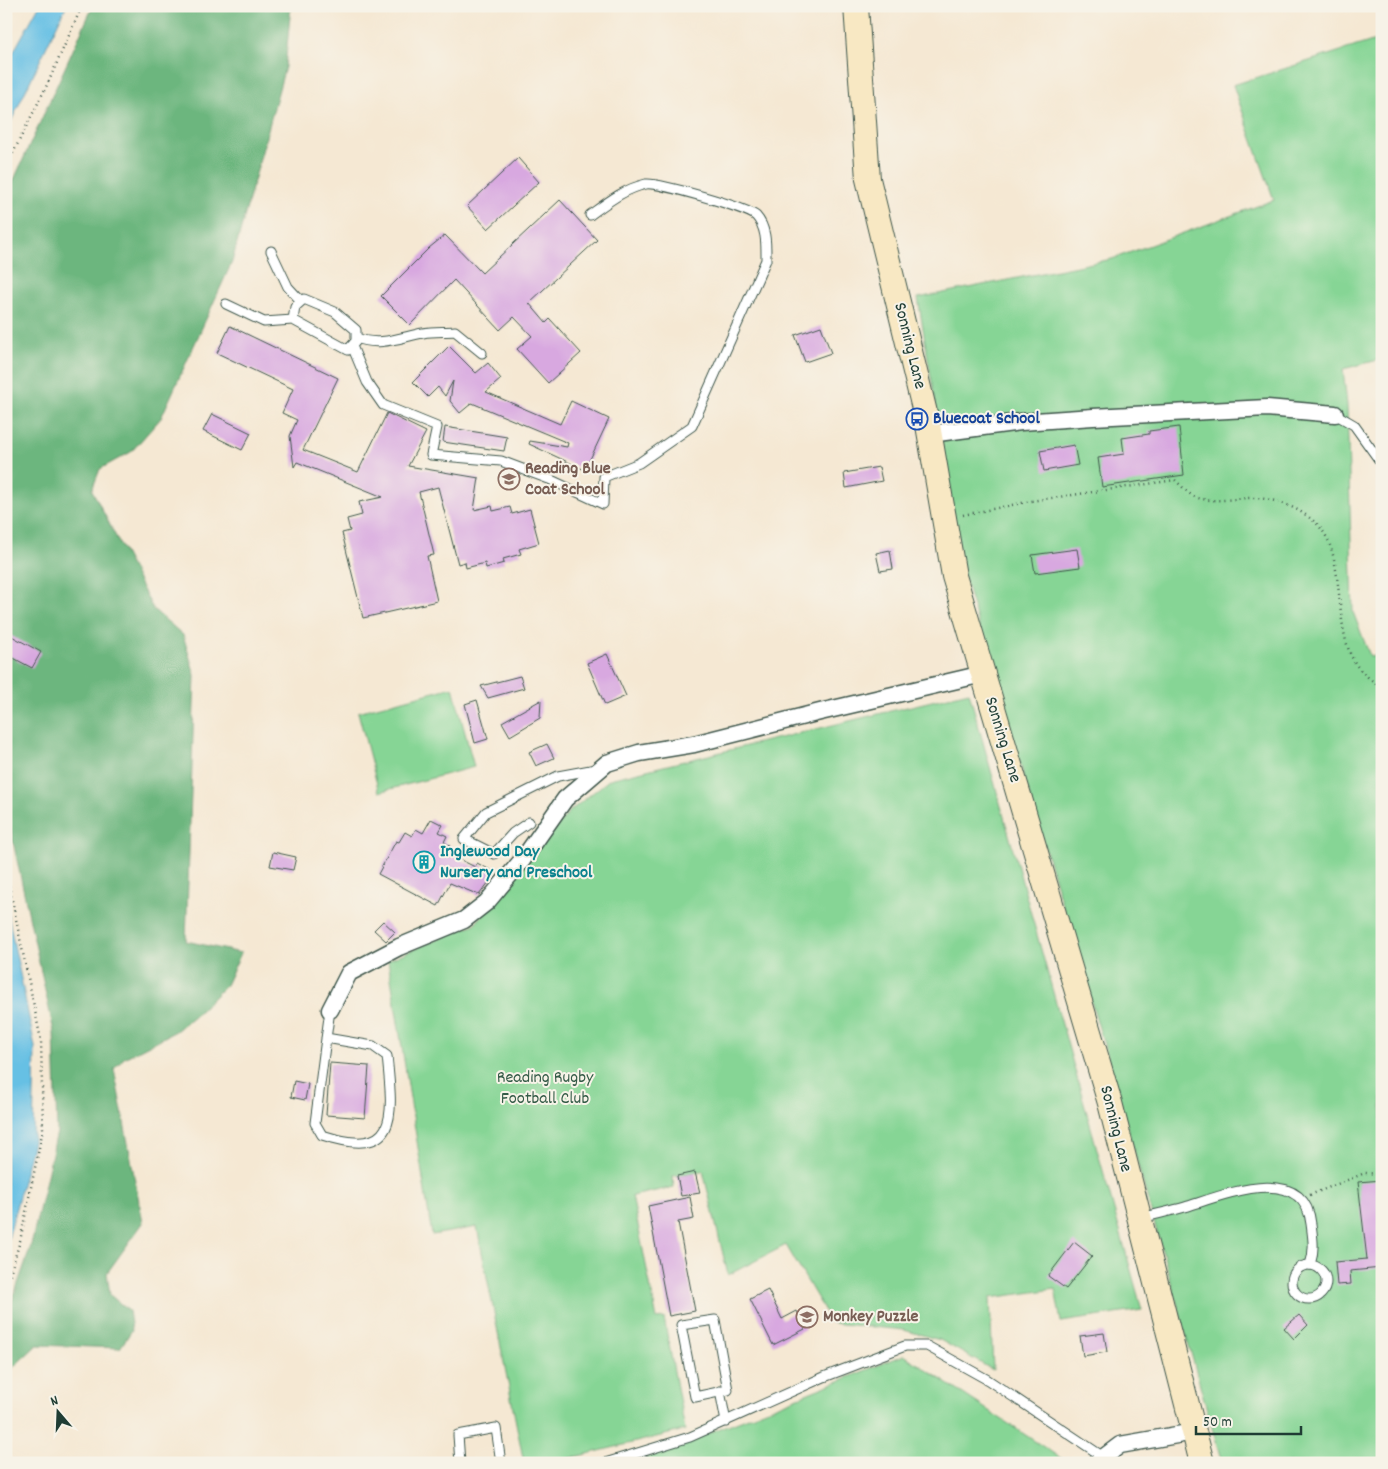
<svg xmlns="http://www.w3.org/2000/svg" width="1388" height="1469" font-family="Dekko,sans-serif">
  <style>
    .green { fill: #86d595; stroke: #528964 }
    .forest { fill: #6cb67e; stroke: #467a59 }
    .water { fill: #66c0e4; stroke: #427e8c }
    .building { fill: #d8a8e0 }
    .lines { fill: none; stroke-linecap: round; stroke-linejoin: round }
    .lane-casing { stroke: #3f574c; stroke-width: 11 }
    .street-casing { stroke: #3f574c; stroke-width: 19 }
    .secondary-casing { stroke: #3f574c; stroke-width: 26 }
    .path { stroke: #3f574c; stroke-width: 2.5; stroke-dasharray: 1 4; stroke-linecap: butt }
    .lane { stroke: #fff; stroke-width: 9 }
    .street { stroke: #fff; stroke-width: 16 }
    .secondary { stroke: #f8e8c3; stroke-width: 24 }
    .labels { text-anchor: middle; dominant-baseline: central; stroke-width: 4; stroke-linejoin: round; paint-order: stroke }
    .street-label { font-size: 18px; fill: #1f3d34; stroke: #f7f3e8 }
    .transit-label { font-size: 18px; font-weight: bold; fill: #164399; stroke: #f7f3e8; text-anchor: start }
    .education-label { font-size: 18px; font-weight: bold; fill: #785e54; stroke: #f7f3e8; text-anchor: start }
    .culture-label { font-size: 18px; font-weight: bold; fill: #0d838f; stroke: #f7f3e8; text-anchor: start }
    .park-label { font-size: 18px; fill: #345b47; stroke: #f7f3e8 }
  </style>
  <rect width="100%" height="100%" fill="#f7f3e8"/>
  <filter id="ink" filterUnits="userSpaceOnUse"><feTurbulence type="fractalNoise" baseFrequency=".02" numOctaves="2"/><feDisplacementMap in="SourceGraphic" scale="10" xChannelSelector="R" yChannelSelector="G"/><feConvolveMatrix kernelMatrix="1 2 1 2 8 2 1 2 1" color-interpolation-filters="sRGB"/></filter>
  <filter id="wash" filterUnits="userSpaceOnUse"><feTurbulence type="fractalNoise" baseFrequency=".0096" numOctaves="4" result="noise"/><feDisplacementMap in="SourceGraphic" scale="20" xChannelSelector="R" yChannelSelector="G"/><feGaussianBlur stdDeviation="1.12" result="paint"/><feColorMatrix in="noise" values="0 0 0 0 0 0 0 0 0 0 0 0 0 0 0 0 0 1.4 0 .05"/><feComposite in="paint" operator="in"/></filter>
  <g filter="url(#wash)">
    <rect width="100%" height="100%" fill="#f5e8d3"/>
    <g class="green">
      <polygon points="1382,38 1382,359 1343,369 1347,405 1353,612 1370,656 1382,655 1382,1463 1222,1463 1105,1048 963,573 918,298 1112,259 1274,200 1233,85"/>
      <polygon points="453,687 474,767 379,792 358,712"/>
      <polygon points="969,692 1142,1310 1061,1322 1055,1289 990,1298 993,1370 940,1340 904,1330 832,1323 786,1245 728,1275 703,1171 673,1176 674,1187 632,1196 657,1319 664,1318 685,1430 550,1463 524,1463 477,1227 432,1235 388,960 475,924 570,811 610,779"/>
      <polygon points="904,1355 1068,1463 633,1463"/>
    </g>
    <polygon class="forest" points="93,6 291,6 285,67 232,262 161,418 131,452 100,469 92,490 153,609 183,635 195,675 186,941 241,953 226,985 202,1009 176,1031 124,1058 114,1069 143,1223 107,1273 110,1295 129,1311 132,1330 120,1348 37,1345 8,1372 6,1371 6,1318 30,1249 57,1132 54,1032 6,809 6,197"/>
    <g class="water">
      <polygon points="39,6 66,6 6,132 6,65"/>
      <polygon points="6,905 35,1047 33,1142 6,1247"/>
    </g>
    <g id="blocks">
      <g class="building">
        <polygon points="518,158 539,182 488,229 467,206"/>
        <polygon points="560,200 597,240 529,303 546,323 550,319 581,353 548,383 517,349 532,336 514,317 500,330 454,280 410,325 381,296 429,248 445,235 482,273"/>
        <polygon points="230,326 338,378 303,450 358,472 387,413 426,432 408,466 479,478 474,510 492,506 493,511 510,507 512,514 530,509 539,543 519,549 521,554 503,559 504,563 486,568 485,563 466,568 465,562 458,564 438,487 419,492 434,555 427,556 437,601 363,618 342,533 350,531 347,519 362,515 359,502 383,497 297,462 294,467 290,436 297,420 282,413 293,389 217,353"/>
        <polygon points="821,326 831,353 805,362 795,335"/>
        <polygon points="449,346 476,373 488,363 501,379 486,392 560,424 571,401 609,419 585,470 529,444 530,441 567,447 568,443 472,403 460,413 450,401 453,381 445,396 438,387 428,397 413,382"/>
        <polygon points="212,414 251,433 242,450 203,431"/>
        <polygon points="445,427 507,437 504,451 443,442"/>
        <polygon points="1179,427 1184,475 1102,487 1098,458 1124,454 1122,438 1149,434 1149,431"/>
        <polygon points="1074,445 1078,465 1044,471 1040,451"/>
        <polygon points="879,467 882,481 846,488 844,473"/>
        <polygon points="1077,549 1080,567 1035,573 1032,555"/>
        <polygon points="890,550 893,569 880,571 876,553"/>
        <polygon points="6,633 41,652 32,668 6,654"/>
        <polygon points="607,654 626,696 605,705 587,663"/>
        <polygon points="520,676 524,688 488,698 481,686"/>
        <polygon points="477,700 488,739 475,743 465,704"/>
        <polygon points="541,700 540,718 510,736 502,722"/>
        <polygon points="547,744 554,758 536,766 529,752"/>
        <polygon points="431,819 443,825 439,832 447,836 444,842 450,846 448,850 457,854 455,857 475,867 477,863 496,873 479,895 450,883 438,906 378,874 396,841 399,842 405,832 412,836 416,829 423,833"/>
        <polygon points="273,852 296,857 293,870 270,866"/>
        <polygon points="383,921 395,932 386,941 374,930"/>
        <polygon points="330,1063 369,1066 365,1118 326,1115"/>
        <polygon points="294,1081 308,1084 305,1100 291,1097"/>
        <polygon points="695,1172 700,1193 681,1196 677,1176"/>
        <polygon points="1382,1180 1382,1268 1350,1271 1351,1284 1337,1285 1335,1262 1367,1259 1358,1182"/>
        <polygon points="690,1197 694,1219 678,1222 695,1311 669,1316 648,1206"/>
        <polygon points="1074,1242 1092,1256 1066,1289 1048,1276"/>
        <polygon points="768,1290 782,1319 797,1311 805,1329 773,1345 750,1299"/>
        <polygon points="1299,1315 1308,1325 1294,1339 1284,1328"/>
        <polygon points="1104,1333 1107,1352 1083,1356 1080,1336"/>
      </g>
    </g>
  </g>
  <g filter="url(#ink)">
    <use href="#blocks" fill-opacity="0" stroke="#3f574c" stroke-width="1"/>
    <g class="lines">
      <g class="lane-casing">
        <g id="lane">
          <polyline points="271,251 288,287 301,301"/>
          <polygon points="304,299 335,312 356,330 356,341 348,350 293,320 295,307"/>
          <polyline points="226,304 264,322 293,320"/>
          <path d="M357 338C379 347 401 337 423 333 433 331 445 332 455 331L482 353"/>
          <path d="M352 346 367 382 383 405 437 427 431 455 501 461 549 479 603 504 604 477 639 463 692 426 766 260C766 245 767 228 756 216 748 208 657 182 646 184 624 189 608 202 590 215"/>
          <polyline points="1335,414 1354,425 1382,464"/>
          <polyline points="529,822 513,833 494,854 464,839 486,812 558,776 596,769"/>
          <path d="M326 1038 373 1046 387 1056C393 1116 400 1160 322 1135L315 1123 325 1046 330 1010"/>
          <path d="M1141 1218C1156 1214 1171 1211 1185 1207 1221 1196 1304 1161 1311 1224 1313 1239 1315 1250 1310 1265"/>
          <circle cx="1309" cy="1282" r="17"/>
          <polygon points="715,1320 728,1390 695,1397 681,1325"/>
          <polyline points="720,1391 726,1422"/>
          <polyline points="460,1463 458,1435 496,1428 501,1463"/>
          <polyline points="605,1463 690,1437 824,1377 905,1346 927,1346 988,1380 1102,1456"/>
        </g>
      </g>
      <g class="street-casing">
        <g id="street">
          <polyline points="930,434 1021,422 1093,417 1267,408 1335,414"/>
          <polyline points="330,1010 349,973 399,947 464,920 487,902 523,859 565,799 607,763 639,753 694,744 820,712 983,674"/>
          <polyline points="1096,1463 1120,1445 1194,1432"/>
        </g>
      </g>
      <g class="secondary-casing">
        <polyline id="secondary" points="856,6 868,179 928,425 954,576 1110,1103 1202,1463"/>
      </g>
      <g class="path">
        <polyline points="6,167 48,83 82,6"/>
        <path d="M963 515 1031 501 1175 480C1181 485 1189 495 1195 497 1212 503 1231 499 1248 498 1273 497 1299 507 1317 524 1348 554 1331 630 1357 666 1363 674 1374 682 1382 689"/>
        <polyline points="6,871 41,1040 43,1129 20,1241 6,1287"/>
        <polyline points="1310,1195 1365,1173 1382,1174"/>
      </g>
      <use href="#lane" class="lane"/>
      <use href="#street" class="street"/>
      <use href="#secondary" class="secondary"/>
    </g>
  </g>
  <defs>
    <g id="bus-ring" transform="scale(1.125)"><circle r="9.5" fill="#f7f3e8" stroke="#1a4fb4" stroke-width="1.5"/><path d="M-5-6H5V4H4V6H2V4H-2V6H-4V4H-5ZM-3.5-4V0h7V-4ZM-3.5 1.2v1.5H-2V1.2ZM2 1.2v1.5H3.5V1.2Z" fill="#1a4fb4"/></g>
    <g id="school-ring" transform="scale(1.125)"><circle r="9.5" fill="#f7f3e8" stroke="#8d6e63" stroke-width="1.5"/><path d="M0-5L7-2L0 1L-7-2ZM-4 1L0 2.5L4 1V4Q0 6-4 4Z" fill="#8d6e63"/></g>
    <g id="building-ring" transform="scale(1.125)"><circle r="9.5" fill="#f7f3e8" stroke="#0f9aa8" stroke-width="1.5"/><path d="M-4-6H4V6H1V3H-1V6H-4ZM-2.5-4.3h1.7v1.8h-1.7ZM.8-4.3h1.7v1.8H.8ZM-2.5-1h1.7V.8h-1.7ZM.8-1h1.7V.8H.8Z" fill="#0f9aa8"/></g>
  </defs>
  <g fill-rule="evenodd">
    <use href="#bus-ring" x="917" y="419"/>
    <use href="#school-ring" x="509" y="479"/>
    <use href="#building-ring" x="424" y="862"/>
    <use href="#school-ring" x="807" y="1317"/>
  </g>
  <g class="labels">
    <g class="street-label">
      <text transform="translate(909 346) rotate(76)">Sonning Lane</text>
      <text transform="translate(1002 740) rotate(73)">Sonning Lane</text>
      <text transform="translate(1115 1129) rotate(76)">Sonning Lane</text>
    </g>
    <g class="transit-label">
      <text x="933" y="419">Bluecoat School</text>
    </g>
    <g class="education-label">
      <text x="525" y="469">Reading Blue<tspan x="525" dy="21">Coat School</tspan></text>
      <text x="823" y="1317">Monkey Puzzle</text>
    </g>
    <g class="culture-label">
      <text x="440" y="852">Inglewood Day<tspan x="440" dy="21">Nursery and Preschool</tspan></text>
    </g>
    <g class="park-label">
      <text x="545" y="1078">Reading Rugby<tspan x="545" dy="21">Football Club</tspan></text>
    </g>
  </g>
  <rect width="1388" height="1469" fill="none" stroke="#f7f3e8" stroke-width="25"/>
  <g transform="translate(58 1412) rotate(341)" stroke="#f7f3e8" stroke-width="4" paint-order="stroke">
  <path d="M0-4L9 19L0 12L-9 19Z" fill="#1f3d34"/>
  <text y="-8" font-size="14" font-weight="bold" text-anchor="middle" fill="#1f3d34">N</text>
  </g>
  <path d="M1196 1426v8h105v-8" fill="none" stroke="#1f3d34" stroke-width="2.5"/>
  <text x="1203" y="1426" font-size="15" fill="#1f3d34" stroke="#f7f3e8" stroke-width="4" paint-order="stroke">50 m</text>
</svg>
